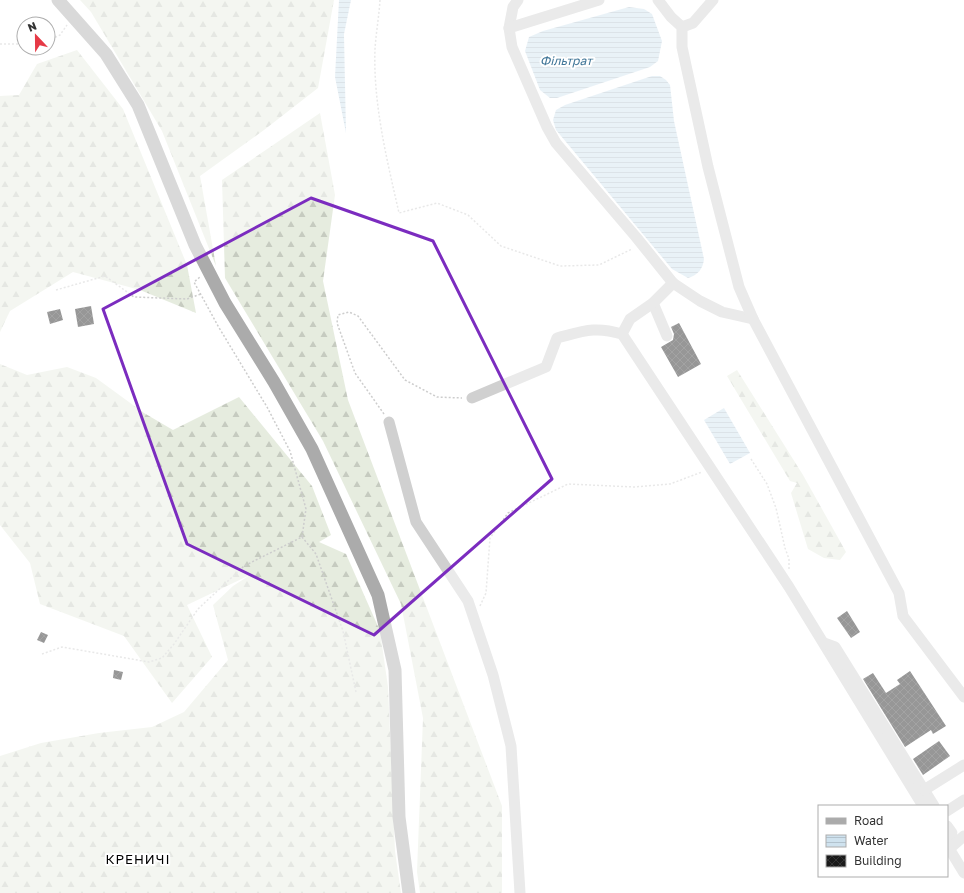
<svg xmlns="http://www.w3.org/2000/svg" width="964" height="893" font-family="'Golos Text',sans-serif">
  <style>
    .forest { fill: url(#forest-firs) }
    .water { fill: url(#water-rules) }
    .building { fill: url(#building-cross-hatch) }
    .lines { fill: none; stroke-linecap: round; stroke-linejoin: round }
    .path { stroke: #cdcdcd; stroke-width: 1.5; stroke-dasharray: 2 2; stroke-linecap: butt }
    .minor { stroke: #d0d0d0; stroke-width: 11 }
    .major { stroke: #ababab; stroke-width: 13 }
    .marked { fill: none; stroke: #7b2cbf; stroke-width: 3; stroke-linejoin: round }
    .labels { text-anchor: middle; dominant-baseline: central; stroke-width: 4; stroke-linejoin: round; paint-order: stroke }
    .water-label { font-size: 12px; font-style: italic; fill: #3f7597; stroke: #fff }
    .quarter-label { font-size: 13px; letter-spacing: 1px; fill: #000; stroke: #fff }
  </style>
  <defs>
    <pattern id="forest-firs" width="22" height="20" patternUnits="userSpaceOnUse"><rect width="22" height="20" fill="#e6ecdf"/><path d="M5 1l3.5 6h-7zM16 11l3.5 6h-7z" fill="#c6cbc0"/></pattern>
    <pattern id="water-rules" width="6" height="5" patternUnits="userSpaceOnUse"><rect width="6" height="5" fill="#cfe2ee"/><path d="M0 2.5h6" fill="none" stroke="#b2c2cd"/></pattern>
    <pattern id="building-cross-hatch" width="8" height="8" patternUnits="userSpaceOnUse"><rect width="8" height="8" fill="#1a1a1a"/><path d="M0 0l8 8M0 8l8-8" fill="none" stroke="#333"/></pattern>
  </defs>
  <rect width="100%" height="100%" fill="#fff"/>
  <g class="forest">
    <polygon points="80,0 334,0 318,88 264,130 200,176 216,266 162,131 91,12"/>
    <polygon points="77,50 123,109 187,265 196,313 140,290 73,272 10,311 0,332 0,96 19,95 37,64"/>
    <polygon points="320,113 335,195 323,281 348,400 502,806 502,893 420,893 417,872 423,718 401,604 323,441 225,278 222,180"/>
    <polygon points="0,364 27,375 67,367 96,378 144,413 173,430 239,397 312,486 331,535 319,542 346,554 380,631 388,687 395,851 401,893 0,893 0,756 41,743 99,733 152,727 184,712 228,660 213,605 233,586 250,575 187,605 212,657 172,703 124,636 40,604 30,563 0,525"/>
    <polygon points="737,370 803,475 846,552 840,560 824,558 808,549 791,493 797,483 790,481 727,376"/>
  </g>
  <g class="water">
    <polygon points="339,0 351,0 344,34 346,133 335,77"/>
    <polygon points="629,7 644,9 652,14 662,41 658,61 650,67 557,98 550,98 540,90 525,51 529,37 543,31"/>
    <path d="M652 76H660L666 80 670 85 674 121 704 259C703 269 698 275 688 278L672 269 556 130 553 120 556 110 565 105Z"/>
    <polygon points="724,408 750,453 730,464 704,420"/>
  </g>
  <g class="building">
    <polygon points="91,306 94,324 78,327 75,309"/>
    <polygon points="60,309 63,320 50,324 47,312"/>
    <polygon points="679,323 701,364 678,377 661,347 673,340 674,334 671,327"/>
    <polygon points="847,611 860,632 851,638 837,618"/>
    <polygon points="41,632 48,635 44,643 37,640"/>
    <polygon points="114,670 123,672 121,680 113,678"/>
    <polygon points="910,671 946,726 933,734 931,730 905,747 863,679 873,673 886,693 900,684 897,680"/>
    <polygon points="939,741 950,756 923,775 913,759"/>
  </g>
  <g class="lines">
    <g class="path">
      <path d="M380 0C379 16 376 33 375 49 373 104 387 160 399 213L437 203 468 215 501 246 560 266 599 265 632 249"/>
      <polyline points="48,41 60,35 67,25"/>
      <polyline points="0,44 24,44"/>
      <polyline points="56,290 105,276 134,297 187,299 201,294"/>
      <polyline points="384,414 355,373 337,323 338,315 349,312 358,316 405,380 437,397 462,398"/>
      <polyline points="751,459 767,484 776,508 785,548 789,559 789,570"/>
      <polyline points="302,537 316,554 343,631 356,692"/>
      <polyline points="480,606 486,593 490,538 508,513 568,484 634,487 670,484 702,472"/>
      <polyline points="42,654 62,647 149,662 162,658 174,644 198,609 244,566 302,537 306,509 290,451 267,407 218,326 194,282 200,277"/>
    </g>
    <g class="minor">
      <polyline points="518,0 513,7 509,28 512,47 547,127 556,143 636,237 673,283 700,301 722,312 753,319"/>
      <polyline points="658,0 671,17 682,27 682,47 708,167 739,287 753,319 899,593 903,616 964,697"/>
      <polyline points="682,27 693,23 713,0"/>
      <polyline points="509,28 599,0"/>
      <polyline points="653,303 667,336"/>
      <polyline points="622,334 630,319 653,303 673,283"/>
      <path d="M472 398 546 367 557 338C584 331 595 326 622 334L789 587 923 806"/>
      <polyline points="389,422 416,522 468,601 493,675 511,746 520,893"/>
      <polyline points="824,643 835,647 934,806"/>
      <polyline points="924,790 964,765"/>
      <polyline points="947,811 964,800"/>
      <polyline points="947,826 952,833 947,846"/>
      <polyline points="947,845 964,873"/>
      <polyline points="949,849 964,836"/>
    </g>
    <polyline class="major" points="58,0 106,54 138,105 195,245 225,303 274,382 312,449 378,595 395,670 399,817 409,893"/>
  </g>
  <path d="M0 0H964V893H0ZM311 198 433 241 552 479 374 635 187 544 103 309Z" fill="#fff" fill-opacity=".55" fill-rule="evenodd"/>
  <path class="marked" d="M311 198 433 241 552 479 374 635 187 544 103 309Z"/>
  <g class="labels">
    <g class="water-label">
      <text x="566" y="60">Фільтрат</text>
    </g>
    <g class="quarter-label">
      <text x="138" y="859">КРЕНИЧІ</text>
    </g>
  </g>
  <rect x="818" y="805" width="130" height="72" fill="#ffffff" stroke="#adadad"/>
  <rect x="826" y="818" width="20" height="6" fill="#ababab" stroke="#adadad"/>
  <text x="854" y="825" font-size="12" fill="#333333">Road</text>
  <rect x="826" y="835" width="20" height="12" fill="url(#water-rules)" stroke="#adadad"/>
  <text x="854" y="845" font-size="12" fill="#333333">Water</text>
  <rect x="826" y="855" width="20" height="12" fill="url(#building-cross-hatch)" stroke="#adadad"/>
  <text x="854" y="865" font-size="12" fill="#333333">Building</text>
  <g transform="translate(36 36) rotate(338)"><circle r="19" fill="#ffffff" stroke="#adadad"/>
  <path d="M0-3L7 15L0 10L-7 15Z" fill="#e63946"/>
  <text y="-6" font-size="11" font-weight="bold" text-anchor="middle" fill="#333333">N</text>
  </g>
</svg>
